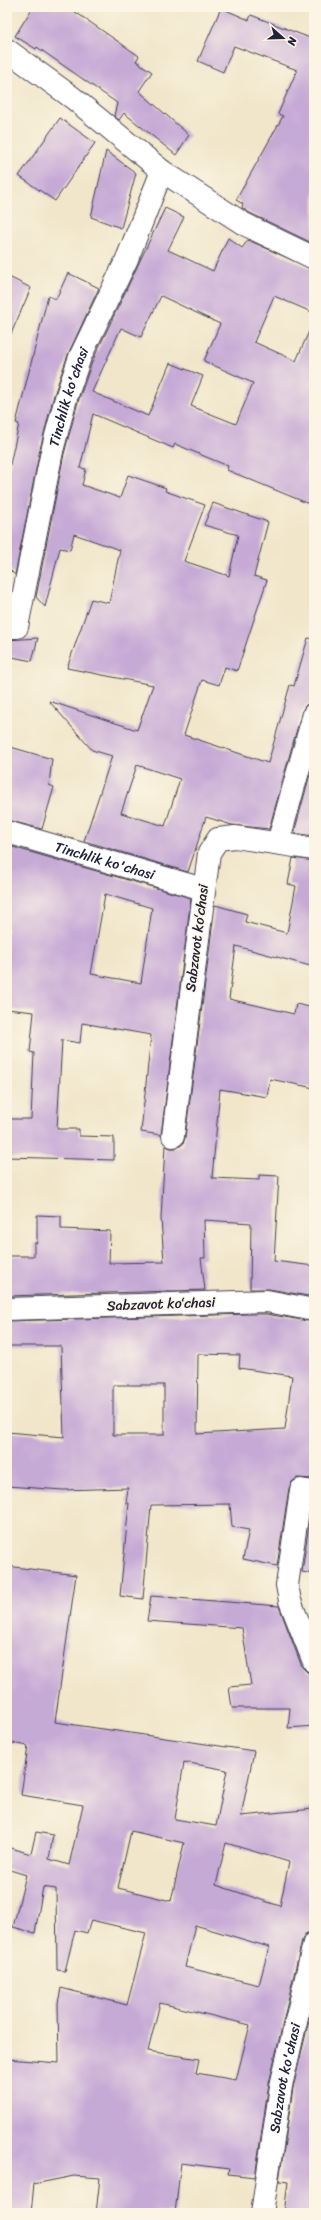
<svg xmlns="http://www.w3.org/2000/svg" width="321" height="2220" font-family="Sriracha,sans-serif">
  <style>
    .building { fill: #c6aad6; fill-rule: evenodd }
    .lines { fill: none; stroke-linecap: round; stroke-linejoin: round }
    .street-casing { stroke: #413f50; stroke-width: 24 }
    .street { stroke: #fff; stroke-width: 22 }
    .labels { text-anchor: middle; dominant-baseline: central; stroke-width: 3; stroke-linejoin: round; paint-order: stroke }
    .street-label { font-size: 14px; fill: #22223b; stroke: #fcf5e5 }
  </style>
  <rect width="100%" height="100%" fill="#fcf5e5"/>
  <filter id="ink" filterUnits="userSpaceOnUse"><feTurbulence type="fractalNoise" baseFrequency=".025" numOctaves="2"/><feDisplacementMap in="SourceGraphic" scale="8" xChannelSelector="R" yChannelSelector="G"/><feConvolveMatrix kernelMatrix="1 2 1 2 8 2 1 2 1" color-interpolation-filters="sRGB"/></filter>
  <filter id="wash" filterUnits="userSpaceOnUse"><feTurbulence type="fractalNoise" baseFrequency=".012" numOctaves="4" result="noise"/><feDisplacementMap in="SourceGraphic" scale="16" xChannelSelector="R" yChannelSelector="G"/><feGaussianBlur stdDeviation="0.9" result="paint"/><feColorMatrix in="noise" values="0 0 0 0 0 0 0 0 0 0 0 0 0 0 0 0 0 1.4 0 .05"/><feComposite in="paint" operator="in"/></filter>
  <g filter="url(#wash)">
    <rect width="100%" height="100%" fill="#f1e6ca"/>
    <g id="blocks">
      <g class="building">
        <polygon points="33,7 68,7 139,56 136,61 152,72 139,91 189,135 176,155 124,113 119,120 114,116 117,103 37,47 36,49 15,36"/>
        <polygon points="221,8 249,20 251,15 310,38 314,30 314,244 250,213 242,208 243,204 236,200 283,116 278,114 297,70 234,46 223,72 198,61"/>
        <polygon points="60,118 95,143 55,201 19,176"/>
        <polygon points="106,151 136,173 121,228 91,217"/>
        <path d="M165 208 184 217 168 250 213 271 228 238 242 248 248 240 314 270V313L274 296 254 342 296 361 314 320V506L227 470 228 466 175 444 173 448 93 414 80 468 86 469 82 485 120 498 128 475 166 488 165 491 205 505 184 561 229 576 238 535 204 525 213 503 268 522 254 576 267 580 237 671 225 667 219 685 202 680 184 735 268 763 290 685 294 686 308 638 314 639V702L306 705 302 711 269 829 232 825 206 817 188 872 84 841 112 756 92 750 49 701 137 730 153 685 67 668 91 599 109 603 120 550 74 534 70 550 60 548 45 607 36 597 64 454 78 402 92 362ZM161 296 220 324 204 361 253 383 236 424 191 406 203 376 170 363 148 416 92 392 121 328 141 337ZM137 765 180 779 165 826 121 813Z"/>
        <polygon points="68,273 99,288 69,352 54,395 40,449 15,575 7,567 7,478 19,424 16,423 48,296 56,299"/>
        <polygon points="7,276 31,288 7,343"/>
        <polygon points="38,638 32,661 7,656 7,640"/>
        <polygon points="7,746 52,759 49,785 54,787 42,829 7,820"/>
        <polygon points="314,760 314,836 294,833"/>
        <path d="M9 846 191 898 161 1135 141 1132 151 1035 82 1023 80 1043 62 1040 57 1129H79V1136L114 1137V1160L7 1157V1119H31L34 1053 30 1052 34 1012 7 1009V852ZM105 894 152 908 141 983 91 974Z"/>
        <polygon points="293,858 314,861 314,967 236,946 229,999 294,1014 296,1004 314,1008 314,1088 270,1079 267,1097 220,1089 212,1178 259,1180 259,1175 279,1176 274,1261 314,1266 314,1297 269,1289 250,1289 251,1223 204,1220 205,1258 201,1258 205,1290 7,1296 7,1256 34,1256 34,1243 37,1243 37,1215 61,1216 61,1229 110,1231 109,1263 164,1262 161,1218 165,1146 171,1148 177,1148 183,1144 185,1138 215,905 247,914 245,922 287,933 296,886 288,884"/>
        <path d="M249 1314H266L314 1322V1479L297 1478 292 1482 289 1488 277 1566 243 1559 249 1530 232 1527 230 1504 151 1505 143 1599 120 1596 129 1503H126L128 1488 63 1490 7 1486V1432L64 1437 61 1346H7V1321ZM198 1354 240 1355 239 1368 292 1376 285 1429 197 1434ZM113 1385H164V1435H113Z"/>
        <polygon points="312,1504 314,1504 314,1574 302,1572"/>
        <path d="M7 1566 76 1575 55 1722 254 1751 241 1816 314 1809V1931L305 1934 302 1940 269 2083 255 2177 228 2174 229 2169 181 2163 175 2213H96L100 2178 74 2176 34 2184 31 2213H7V2059L59 2063 58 2003 61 1988 127 2005 146 1933 91 1920 87 1933 75 1930 65 1971 57 1970 56 1889 43 1887 35 1933 13 1927 26 1875 7 1869V1847L31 1854 36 1832 53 1835 49 1859 69 1865 83 1805 21 1795 28 1746 7 1742ZM184 1762 227 1770 216 1826 175 1819ZM131 1831 184 1843 171 1901 118 1888ZM226 1843 289 1862 280 1906 216 1885ZM195 1925 269 1947 259 1985 185 1967ZM160 2003 250 2025 236 2080 196 2073 199 2059 148 2051Z"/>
        <polygon points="151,1596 279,1606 302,1667 307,1672 314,1674 314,1726 288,1728 290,1708 232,1708 229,1687 251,1685 242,1628 147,1621"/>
        <polygon points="314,1999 314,2213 284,2213 288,2182 279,2181 293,2088"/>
      </g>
    </g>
  </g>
  <g filter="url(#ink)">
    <use href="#blocks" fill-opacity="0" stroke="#413f50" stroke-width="1"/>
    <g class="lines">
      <g class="street-casing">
        <g id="street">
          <polyline points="7,50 73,98 162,171 244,224 314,258"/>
          <path id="s1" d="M7 627H17L52 451 66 398 80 357 127 259 162 171"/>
          <path id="s2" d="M7 832 203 889"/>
          <polyline points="278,843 314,714"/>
          <polyline points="173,1136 209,853 218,839 235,837 314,849"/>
          <polyline points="7,1309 267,1301 314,1310"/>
          <polyline points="314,1492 301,1490 287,1585 290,1601 314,1662"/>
          <path id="s3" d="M262 2213 281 2086 314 1943"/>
        </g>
      </g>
      <use href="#street" class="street"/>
    </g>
  </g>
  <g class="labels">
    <g class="street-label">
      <text stroke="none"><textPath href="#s1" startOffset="246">Tinchlik ko'chasi</textPath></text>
      <text stroke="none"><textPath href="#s2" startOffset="102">Tinchlik ko'chasi</textPath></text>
      <text transform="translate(197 938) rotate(-83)">Sabzavot koʻchasi</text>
      <text transform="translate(161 1304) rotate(-2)">Sabzavot koʻchasi</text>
      <text stroke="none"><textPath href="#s3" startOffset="137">Sabzavot ko'chasi</textPath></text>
    </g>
  </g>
  <rect width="321" height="2220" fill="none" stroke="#fcf5e5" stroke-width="24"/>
  <g transform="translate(283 38) rotate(110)" stroke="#fcf5e5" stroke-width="3" paint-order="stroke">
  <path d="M0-3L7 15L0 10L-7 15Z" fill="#22223b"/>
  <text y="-6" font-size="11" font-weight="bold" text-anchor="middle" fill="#22223b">N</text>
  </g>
</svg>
